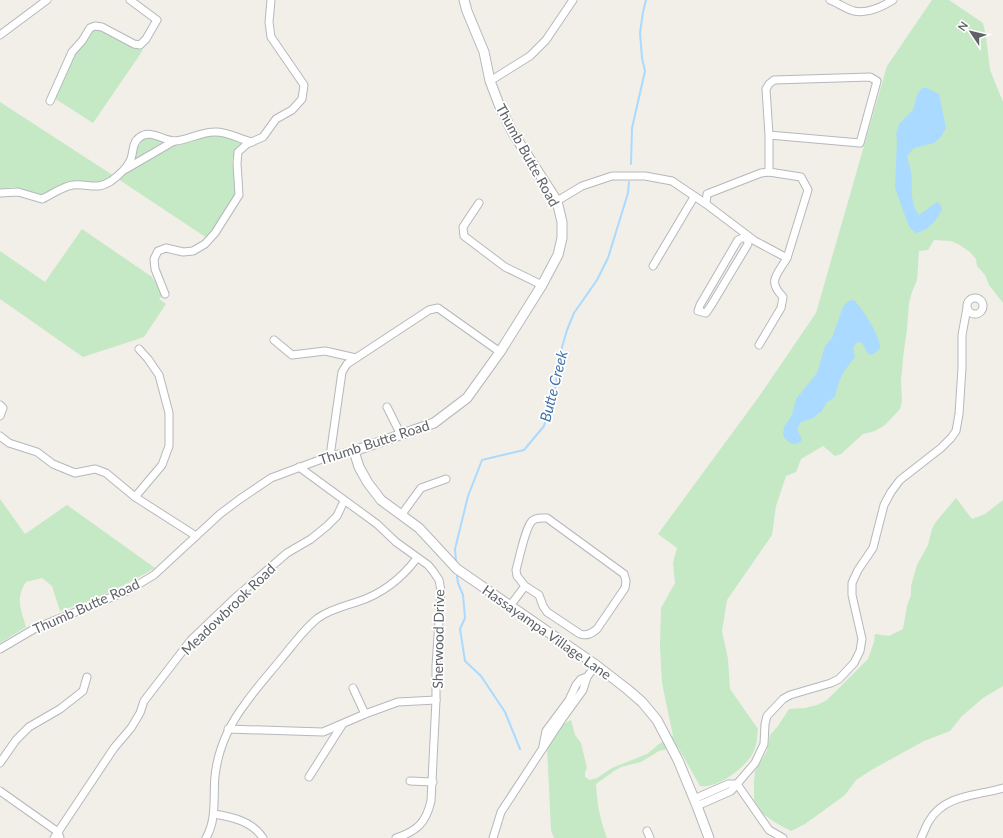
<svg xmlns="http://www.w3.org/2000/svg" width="1003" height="838" font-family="Lato,sans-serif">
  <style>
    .green { fill: #c5e8c5 }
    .water { fill: #aadaff }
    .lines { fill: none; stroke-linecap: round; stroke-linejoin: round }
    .stream { stroke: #aadaff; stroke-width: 2 }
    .minor-casing { stroke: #b5b8bc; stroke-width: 9 }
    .tertiary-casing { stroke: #b5b8bc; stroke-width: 11 }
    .minor { stroke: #fff; stroke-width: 7 }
    .tertiary { stroke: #fff; stroke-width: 9 }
    .labels { text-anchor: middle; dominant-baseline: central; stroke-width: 3.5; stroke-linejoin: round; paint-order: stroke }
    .street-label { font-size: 14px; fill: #5f6368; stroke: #fff }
    .water-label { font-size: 15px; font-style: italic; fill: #4174aa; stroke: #fff }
  </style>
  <rect width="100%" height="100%" fill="#f1efe8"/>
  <g class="green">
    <path d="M932 0H949L983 23 986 37 990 70 1003 102V303L989 285 985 275 977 266 976 259 970 252 958 244 951 241 934 240 928 250 919 251 917 280 912 292 909 303 907 329 903 358 901 381 902 401 900 409 885 425 875 431 863 434 841 454 835 456 823 446 801 459 796 472 786 476 776 506 772 535 727 600 722 631 728 659 730 689 758 729C757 737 757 746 753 753 745 768 717 789 700 786L678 747 659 751 641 762 621 767 614 771 596 784C597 803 600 820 607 838H554L551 830 547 746 558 727 571 720 575 735 581 743 587 768 585 772V777L590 780 597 778 612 768 647 754 659 744 673 736 662 683 660 646 661 608 675 583 673 563 677 548 658 534 758 398 816 313 887 66Z"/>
    <polygon points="94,28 100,30 134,48 143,50 93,123 54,98 73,54"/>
    <polygon points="0,102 114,176 98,184 76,182 43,195 14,187 0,189"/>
    <polygon points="211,134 224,134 243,143 235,153 232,160 237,194 207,238 118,179 171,144"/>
    <path d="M150 136 164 141 134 161C134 146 136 142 150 136Z"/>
    <polygon points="82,229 152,277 163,295 159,299 166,304 144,337 83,357 0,299 0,251 45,282"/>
    <polygon points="956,498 972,519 985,514 1003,500 1003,686 983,698 962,716 950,731 924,741 873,769 856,780 845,795 805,824 791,831 776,823 763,814 754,800 754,782 755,771 767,751 770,735 778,726 789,709 805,708 817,705 827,700 868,659 874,642 875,634 889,636 903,629 907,606 911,595 911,586 917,565 928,545 932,529 935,523"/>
    <path d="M0 499 25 534 67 505 155 568 128 583 97 598 60 611 52 586 42 578 26 582C15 599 21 609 26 627L0 643Z"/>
  </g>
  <g class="water">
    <path d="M922 88H927L939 94 946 128 941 137 934 143 914 148 907 156C908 161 910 167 911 172 913 185 909 204 919 215L937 202 940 204 942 209C938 219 928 231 916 233L911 229 908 224 895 188 897 140 896 135 899 124 913 110 917 95Z"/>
    <path d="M854 300C863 310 881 336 880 349L873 354 870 355C865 352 865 346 861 342L856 343 853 348 855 357C843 371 839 379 835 397L827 402 822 411 813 418 801 422 797 429 802 440C795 448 787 443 783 435L784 427 792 415 796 399 817 373 825 346 832 338 843 307 848 301Z"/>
  </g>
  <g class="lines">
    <g class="stream">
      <polyline points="631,164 632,128 645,71 642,58 640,33 643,12 646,0"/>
      <polyline points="456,561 455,549 468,496 482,460 524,450 544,426 555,390 560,354 567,330 574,313 597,280 608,258 628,193 629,182"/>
      <polyline points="457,576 458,583 463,595 465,618 460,629 465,661 481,676 505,712 520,749"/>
    </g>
    <g class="minor-casing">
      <g id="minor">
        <path d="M830 0C838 3 846 9 854 11 868 14 882 7 893 0"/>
        <polyline points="0,35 47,0"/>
        <polyline points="490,81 530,56 546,40 573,0"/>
        <polyline points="50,101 72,52 82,41 90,28 95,26 102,27 134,44 140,45 146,39 157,20 130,0"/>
        <polyline points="126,169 174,141"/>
        <polyline points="769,172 769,135 766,89 769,84 774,80 870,77 877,81 860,143 769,135"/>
        <path d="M0 193 18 192 42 199C51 195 63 186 73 185 88 183 96 191 111 181 118 176 126 169 130 161 134 154 131 143 140 137 151 129 163 141 175 141 188 140 201 132 214 132 227 131 239 139 252 142"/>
        <polyline points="557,201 582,186 612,176 645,176 672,181 706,204 707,194 761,173 769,172 801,177 808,190 787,258 755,241 706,204"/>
        <polyline points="479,203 463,227 464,236 505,267 542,285"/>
        <polygon points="747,236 748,244 712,304 706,313 698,311 700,305 738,240"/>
        <polyline points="653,266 694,197"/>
        <polyline points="165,294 155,269 154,259 158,251 166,248 183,252 193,251 205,244 215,233 239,195 237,163 238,152 247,144 263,137 276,119 292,110 302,99 304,85 271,37 269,22 271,0"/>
        <circle cx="975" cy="306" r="8"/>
        <polyline points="274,340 292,355 325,351 356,358"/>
        <path d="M759 345 781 308 783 297C767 281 777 275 787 258"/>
        <polyline points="0,405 3,408 0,416"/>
        <polyline points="387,407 401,435"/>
        <polyline points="0,436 9,443 37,452 53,464 75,473 95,469 106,473 135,497 196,536"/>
        <polyline points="330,456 342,372 347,364 429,310 438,308 500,352"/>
        <path d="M299 467 377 524 396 542 428 565 433 571 439 580 441 591 436 666V700L431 801C426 823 417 831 396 838"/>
        <polyline points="135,497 162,465 169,446 169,413 159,375 148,359 139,349"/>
        <polyline points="402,514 421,488 446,479"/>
        <path d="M510 606 525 586 539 595 543 606 547 612 580 634C587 636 591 634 597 629L625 588 626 581 624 574 547 518C542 518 536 517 532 521 525 528 519 560 516 570L517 576 525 586"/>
        <polyline points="0,649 34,629 129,590 154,575 220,514 240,499 271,478 330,456 354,451"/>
        <polyline points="353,688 365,714"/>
        <polyline points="228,729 323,732 365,714 398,702 436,700"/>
        <polyline points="543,746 546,731 569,700 576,685 581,679 587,677"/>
        <polyline points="0,763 16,740 29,727 60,709 83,691 87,677"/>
        <polyline points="309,777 342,725"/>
        <polyline points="410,781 433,782"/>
        <polyline points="737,784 769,830 783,838"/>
        <polyline points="0,791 58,832 60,838"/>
        <polyline points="694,799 728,784 737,784"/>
        <polyline points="697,806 731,791 755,763 764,744 765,724 767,716 783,699 790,695 831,683 839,679 854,663 860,651 862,639 852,595 852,583 858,570 873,548 884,505 891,492 900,480 941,448 951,438 956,431 959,414 962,368 962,335 967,308"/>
        <path d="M214 814C232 817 252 821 263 838"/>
        <polyline points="647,831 650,838"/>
        <polyline points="54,838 114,748 131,728 140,713 144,701 191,640 235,598 287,553 311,539 327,526 337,516 344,501"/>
        <path d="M206 838C217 819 213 797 215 776 218 749 229 725 245 704 256 688 269 674 281 659 293 645 304 629 318 618 329 610 344 606 357 602 382 594 402 578 417 558"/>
        <polyline points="493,838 501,812 562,719 583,690 587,677 596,665"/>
        <path d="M921 838C924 832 926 826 929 821 945 794 977 796 1003 788"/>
      </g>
    </g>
    <g class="tertiary-casing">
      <polyline id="tertiary" points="464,0 467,11 484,52 490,81 500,107 513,133 557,201 562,222 562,238 558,255 542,285 500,352 467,398 434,423 354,451 359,467 368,483 381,500 419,528 457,569 596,665 627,689 642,702 657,720 678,760 697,806 709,838"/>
    </g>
    <use href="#minor" class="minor"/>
    <use href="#tertiary" class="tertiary"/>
  </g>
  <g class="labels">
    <g class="street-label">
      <text transform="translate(528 155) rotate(61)">Thumb Butte Road</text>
      <text transform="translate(374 442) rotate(-18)">Thumb Butte Road</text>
      <text transform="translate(86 606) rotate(-24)">Thumb Butte Road</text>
      <text transform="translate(228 609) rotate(-44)">Meadowbrook Road</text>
      <text transform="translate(547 632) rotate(35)">Hassayampa Village Lane</text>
      <text transform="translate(438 639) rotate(-89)">Sherwood Drive</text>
    </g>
    <g class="water-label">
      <text transform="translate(553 386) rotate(-76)">Butte Creek</text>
    </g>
  </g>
  <g transform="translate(971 32) rotate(305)" stroke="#ffffff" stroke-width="3" paint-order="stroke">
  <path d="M0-3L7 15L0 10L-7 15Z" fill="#5f6368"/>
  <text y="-6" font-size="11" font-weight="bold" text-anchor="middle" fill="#5f6368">N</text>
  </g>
</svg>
